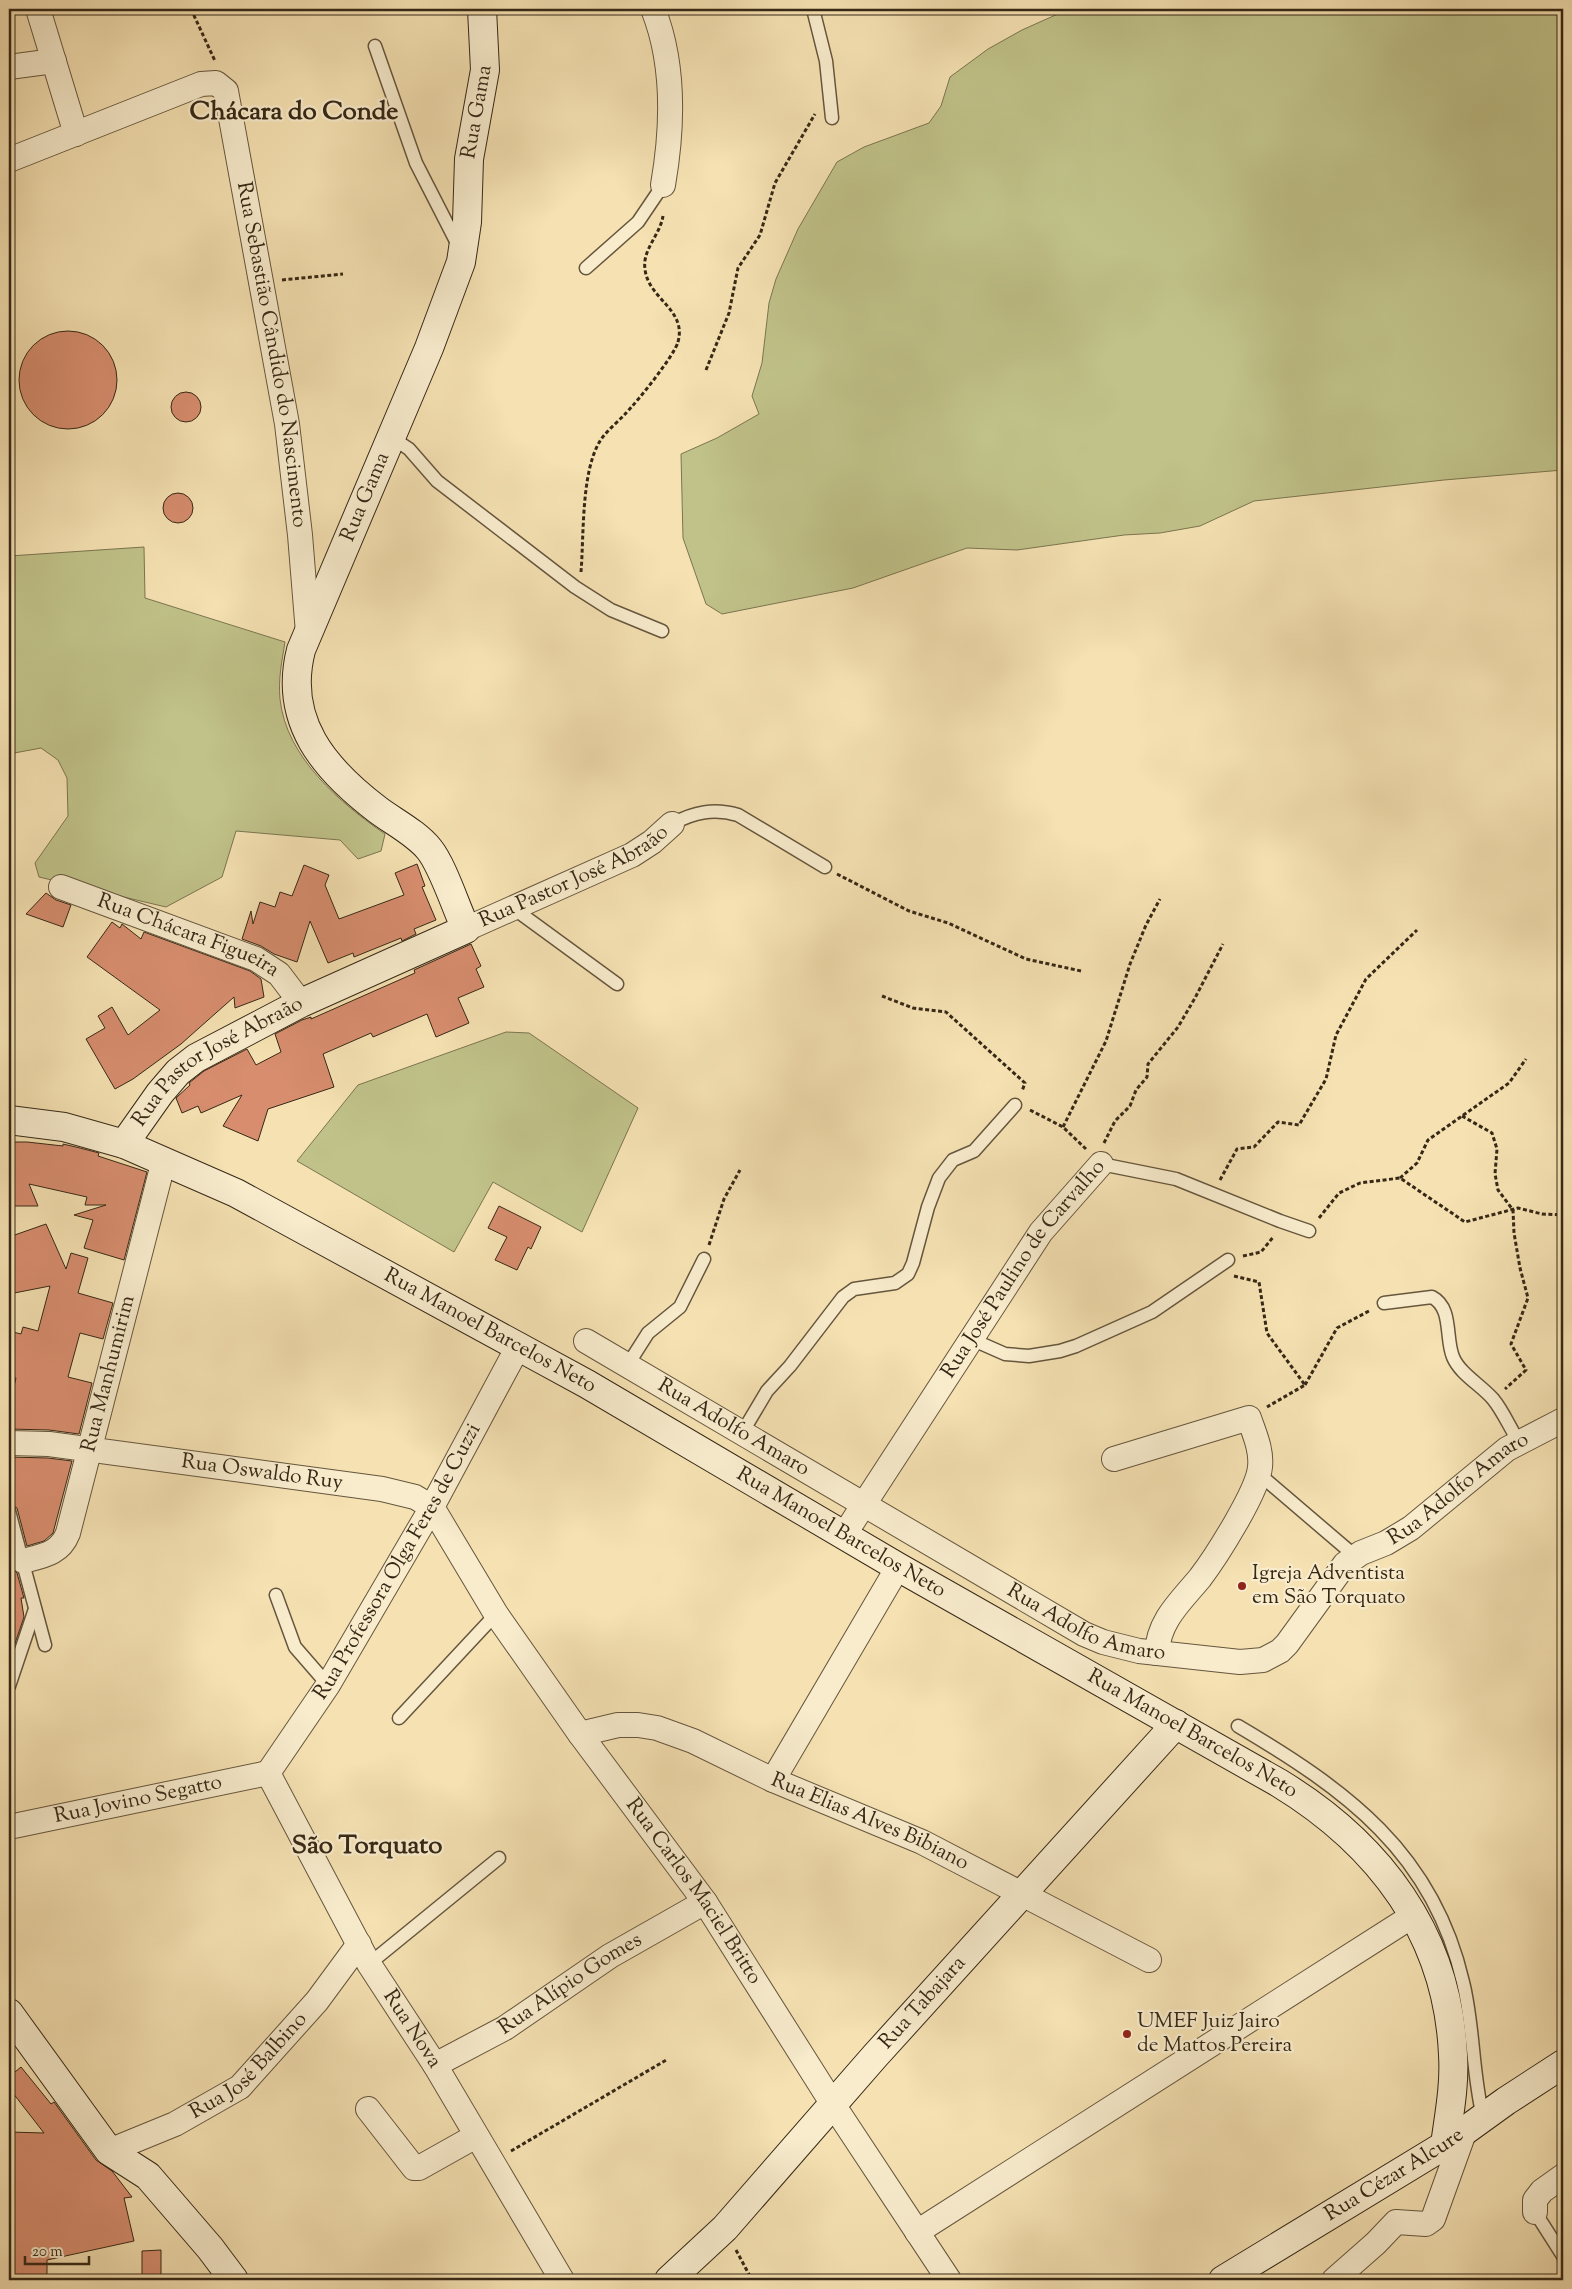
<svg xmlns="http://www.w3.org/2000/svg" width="1572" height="2289" font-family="'Sorts Mill Goudy',serif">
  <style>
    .green { fill: #c0c289; stroke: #7b7550 }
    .building { fill: #d78d6e; stroke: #362816 }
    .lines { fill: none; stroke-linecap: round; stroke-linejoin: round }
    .lane-casing { stroke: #66563d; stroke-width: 15 }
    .street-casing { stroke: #66563d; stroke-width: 26 }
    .secondary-casing { stroke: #362816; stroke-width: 30 }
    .path { stroke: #362816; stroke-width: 3; stroke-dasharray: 4 2.5; stroke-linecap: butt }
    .lane { stroke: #f8eccd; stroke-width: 12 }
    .street { stroke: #f8eccd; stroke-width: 24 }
    .secondary { stroke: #f8eccd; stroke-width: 28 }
    .poi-dot { fill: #8f2418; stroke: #f8eccd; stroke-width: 2 }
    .labels { text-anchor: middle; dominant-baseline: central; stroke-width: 4.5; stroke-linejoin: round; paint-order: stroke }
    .street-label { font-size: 21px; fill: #362816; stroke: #f8eccd }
    .poi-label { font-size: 21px; fill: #362816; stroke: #f8eccd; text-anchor: start }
    .district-label { font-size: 26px; font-weight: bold; fill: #362816; stroke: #f8eccd }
  </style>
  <rect width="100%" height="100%" fill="#f5e1b2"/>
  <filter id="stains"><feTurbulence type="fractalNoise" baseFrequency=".004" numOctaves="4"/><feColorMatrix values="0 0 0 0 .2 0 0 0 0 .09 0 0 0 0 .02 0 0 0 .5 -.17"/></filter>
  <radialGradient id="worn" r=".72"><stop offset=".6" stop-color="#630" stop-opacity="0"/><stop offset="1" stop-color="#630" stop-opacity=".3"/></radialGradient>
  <g class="green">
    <polygon points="1069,9 1563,9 1563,470 1444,480 1254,501 1200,526 1160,533 1124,535 1017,550 967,548 853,588 722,614 706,604 683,538 681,454 717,438 759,414 752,396 762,363 769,303 776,279 798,229 837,162 864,147 929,123 941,106 950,77 988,49 1022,30"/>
    <path d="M144 547 145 598 285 642C282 661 278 679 280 699 286 757 340 803 385 834L381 851 358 859 340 840 236 831 222 877 166 907 39 877 35 863 68 816 67 778 58 760 41 748 9 754V556Z"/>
    <polygon points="506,1032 529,1033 638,1108 582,1232 493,1182 454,1252 297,1161 358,1085"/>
  </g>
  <g class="building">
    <circle cx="68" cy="380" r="49"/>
    <circle cx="186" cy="407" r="15"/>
    <circle cx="178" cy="508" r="15"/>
    <polygon points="417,864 425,886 422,887 436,920 414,929 416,934 402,941 401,938 354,957 353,953 328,963 310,921 297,962 274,954 261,946 242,939 251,911 253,924 260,902 275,907 280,892 292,896 304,865 329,875 325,885 339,919 404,895 395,873"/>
    <polygon points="46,893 56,900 71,905 63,927 26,914"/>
    <polygon points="112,922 120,928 122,924 141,939 144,932 250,971 261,979 264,997 235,1008 234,997 181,1044 133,1079 115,1089 86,1039 105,1028 98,1016 112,1007 128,1035 160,1010 87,957"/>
    <polygon points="471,944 481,966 476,969 484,987 458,998 469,1023 436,1037 427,1014 373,1037 371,1033 323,1054 334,1087 268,1109 258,1141 223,1126 242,1095 201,1113 198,1106 182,1113 176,1098 190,1085 189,1083 204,1071 247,1049 256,1065 281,1052 275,1034 302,1020 311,1017 311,1019 415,973 414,970"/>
    <polygon points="9,1136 12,1142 27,1142 63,1146 63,1144 80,1148 99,1153 98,1156 147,1172 124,1260 84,1248 93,1220 74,1215 106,1205 85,1205 87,1197 29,1184 38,1206 9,1206"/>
    <polygon points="499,1206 541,1227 531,1249 528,1247 517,1270 495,1260 507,1237 488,1228"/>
    <polygon points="46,1224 66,1269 71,1253 88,1258 78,1293 113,1303 103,1339 80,1333 68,1377 92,1383 79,1434 49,1430 9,1429 9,1406 16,1378 9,1376 9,1331 21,1334 23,1327 38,1331 50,1286 9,1294 9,1237"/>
    <polygon points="9,1457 48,1458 72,1461 53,1533 44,1541 27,1546 17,1508 9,1503"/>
    <polygon points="9,1541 12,1553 10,1565 17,1573 24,1598 21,1598 24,1617 9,1661"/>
    <polygon points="21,2067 51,2104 54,2102 96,2160 112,2171 132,2197 124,2198 134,2241 47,2260 47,2280 9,2280 9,2132 44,2133 9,2088 9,2077"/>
    <polygon points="161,2250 161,2280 142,2280 142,2251"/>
  </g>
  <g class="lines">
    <g class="lane-casing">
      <g id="lane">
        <polyline points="813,9 826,61 832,118"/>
        <polyline points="375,46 416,163 459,247"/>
        <polyline points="586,268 638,222 663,185"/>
        <polyline points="391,437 409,449 437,481 575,587 611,610 662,631"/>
        <path d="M672 824C694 812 714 808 738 815L825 867"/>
        <polyline points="513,908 617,984"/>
        <polyline points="1101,1164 1176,1179 1280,1221 1309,1231"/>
        <path d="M1384 1303 1432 1297C1453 1308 1445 1338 1453 1357 1460 1374 1481 1385 1493 1399 1503 1411 1510 1428 1519 1442"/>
        <polyline points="971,1339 1005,1354 1029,1356 1060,1351 1076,1346 1152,1312 1228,1260"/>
        <polyline points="627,1366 648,1333 680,1307 704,1259"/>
        <polyline points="742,1433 767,1391 790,1366 843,1297 854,1289 895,1283 908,1274 913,1263 928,1207 939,1178 953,1160 974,1151 1015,1105"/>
        <polyline points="1259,1474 1355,1556"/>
        <polyline points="9,1511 45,1645"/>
        <polyline points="276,1595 295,1647 328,1685"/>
        <polyline points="9,1686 35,1609"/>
        <polyline points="399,1718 496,1614"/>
        <path d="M1238 1726C1346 1790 1433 1852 1463 1982 1474 2026 1472 2072 1483 2117"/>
        <polyline points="369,1964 499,1858"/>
        <polyline points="1535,2212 1563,2256"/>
      </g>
    </g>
    <g class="street-casing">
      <g id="street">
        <polyline points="38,9 76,134"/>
        <path d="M653 9C675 64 673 127 663 185"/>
        <polyline points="9,67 54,61"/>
        <path id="s1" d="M9 160 201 84 216 83 226 91 287 424 300 535 308 633"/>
        <path id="s2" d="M61 887 256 959 279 974 301 1003"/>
        <path id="s3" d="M466 929 632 855 652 842 672 824"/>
        <path id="s4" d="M586 1341 1084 1634 1103 1642 1139 1651 1240 1662 1263 1660 1280 1651 1287 1644 1345 1564 1361 1553 1386 1543 1411 1528 1507 1449 1563 1420"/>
        <path id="s5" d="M9 1443 49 1444 382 1489 415 1497 432 1507 496 1614 580 1734 705 1902 834 2106 949 2280"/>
        <path d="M1114 1459 1249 1418C1254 1433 1262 1450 1260 1467 1258 1491 1216 1557 1200 1578 1181 1601 1158 1621 1157 1653"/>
        <path id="s6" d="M844 1535 1041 1232 1101 1164"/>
        <path id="s7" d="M23 1561C42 1556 60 1554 68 1533L164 1160"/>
        <path id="s8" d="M580 1734 618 1725H638L657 1728 693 1741 773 1780 922 1842 1149 1960"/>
        <path id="s9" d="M268 1773 369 1964 435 2065 562 2280"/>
        <path id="s10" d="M268 1773 328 1685 432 1507 519 1345"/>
        <polyline points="773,1780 898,1567"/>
        <path id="s11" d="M9 1827 268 1773"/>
        <path id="s12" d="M435 2065 505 2028 610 1956 705 1902"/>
        <polyline points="368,2109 414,2168 419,2168 476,2136"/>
        <path id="s13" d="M109 2151 175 2124 240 2087 317 2001 359 1944"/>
        <polyline points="1535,2212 1535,2200 1542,2191 1563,2176"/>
        <polyline points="917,2232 1414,1915"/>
        <polyline points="1334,2280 1376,2243 1396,2222 1426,2224 1433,2219 1465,2130"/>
      </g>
    </g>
    <g class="secondary-casing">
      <g id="secondary">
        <path id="s14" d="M9 1120 64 1127 124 1144 236 1193 587 1384 898 1567 1279 1783C1379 1844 1448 1934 1453 2055 1455 2085 1449 2115 1445 2145"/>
        <path id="s15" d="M124 1144 160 1093 178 1072 196 1058 301 1003 466 929C456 908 443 866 429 849 416 833 394 822 378 810 324 769 283 721 301 650L429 348 461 262 467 222 469 159 485 70 482 9"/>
        <polyline points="9,2013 109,2151 148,2176 210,2248 234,2280"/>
        <path id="s16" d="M669 2280 725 2228 875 2056 1176 1724"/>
        <path id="s17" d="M1223 2280 1445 2145 1506 2101 1563 2064"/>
      </g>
    </g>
    <g class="path">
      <polyline points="191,9 215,61"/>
      <polyline points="282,280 343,274"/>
      <polyline points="706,370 729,313 738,268 760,235 775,183 815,114"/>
      <path d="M581 572C584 535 581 472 600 441 607 430 618 422 626 413 637 402 674 356 678 342 687 309 648 299 645 269 642 250 660 235 663 216"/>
      <polyline points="837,874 909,911 948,923 1026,959 1081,971"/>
      <polyline points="882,996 913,1008 946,1012 1025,1083 1022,1091"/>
      <polyline points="1030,1110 1063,1127 1086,1149"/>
      <polyline points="1462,1116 1492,1133 1497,1149 1495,1174 1498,1190 1513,1210 1514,1233 1520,1268 1528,1298 1511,1344 1526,1370 1505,1389"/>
      <polyline points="1063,1127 1106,1041 1130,964 1146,925 1160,899"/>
      <polyline points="1104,1143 1115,1121 1130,1106 1136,1090 1147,1077 1148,1064 1178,1027 1195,998 1223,944"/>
      <polyline points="1400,1178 1417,1163 1428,1140 1509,1083 1526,1059"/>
      <polyline points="1220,1180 1237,1149 1254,1147 1278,1122 1299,1125 1326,1079 1336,1035 1366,979 1417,930"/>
      <polyline points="1319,1218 1339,1193 1360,1183 1400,1178 1465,1222 1518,1208 1542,1214 1563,1215"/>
      <polyline points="709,1245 724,1199 740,1170"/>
      <polyline points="1243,1256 1261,1252 1274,1236"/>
      <polyline points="1234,1276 1259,1282 1267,1333 1305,1385 1267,1407"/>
      <polyline points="1305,1385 1337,1328 1369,1311"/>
      <polyline points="511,2151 668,2059"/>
      <polyline points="736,2250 752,2280"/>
    </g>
    <use href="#lane" class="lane"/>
    <use href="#street" class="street"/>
    <use href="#secondary" class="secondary"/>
  </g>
  <g class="poi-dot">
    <circle cx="1242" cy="1586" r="5"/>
    <circle cx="1127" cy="2034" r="5"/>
  </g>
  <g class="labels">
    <g class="street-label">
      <text stroke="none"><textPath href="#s15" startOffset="1326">Rua Gama</textPath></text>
      <text stroke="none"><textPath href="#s1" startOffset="502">Rua Sebastião Cândido do Nascimento</textPath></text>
      <text stroke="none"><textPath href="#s15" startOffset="921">Rua Gama</textPath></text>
      <text stroke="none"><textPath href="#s3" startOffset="120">Rua Pastor José Abraão</textPath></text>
      <text stroke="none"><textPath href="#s2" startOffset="136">Rua Chácara Figueira</textPath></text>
      <text stroke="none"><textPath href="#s15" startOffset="128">Rua Pastor José Abraão</textPath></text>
      <text stroke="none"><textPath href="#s6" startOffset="321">Rua José Paulino de Carvalho</textPath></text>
      <text stroke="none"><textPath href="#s14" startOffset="529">Rua Manoel Barcelos Neto</textPath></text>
      <text stroke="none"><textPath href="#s7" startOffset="220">Rua Manhumirim</textPath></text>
      <text stroke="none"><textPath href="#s4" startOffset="171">Rua Adolfo Amaro</textPath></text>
      <text stroke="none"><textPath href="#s5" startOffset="255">Rua Oswaldo Ruy</textPath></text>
      <text stroke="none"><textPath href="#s4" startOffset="1025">Rua Adolfo Amaro</textPath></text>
      <text stroke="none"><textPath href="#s14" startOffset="934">Rua Manoel Barcelos Neto</textPath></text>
      <text stroke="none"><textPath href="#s10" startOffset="248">Rua Professora Olga Feres de Cuzzi</textPath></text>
      <text stroke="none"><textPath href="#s4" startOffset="576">Rua Adolfo Amaro</textPath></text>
      <text stroke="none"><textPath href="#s14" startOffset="1339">Rua Manoel Barcelos Neto</textPath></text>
      <text stroke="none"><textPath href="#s11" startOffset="132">Rua Jovino Segatto</textPath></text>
      <text stroke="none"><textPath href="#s8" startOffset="311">Rua Elias Alves Bibiano</textPath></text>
      <text stroke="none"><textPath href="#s5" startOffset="895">Rua Carlos Maciel Britto</textPath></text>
      <text stroke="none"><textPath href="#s12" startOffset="158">Rua Alípio Gomes</textPath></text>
      <text stroke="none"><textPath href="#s16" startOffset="376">Rua Tabajara</textPath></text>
      <text stroke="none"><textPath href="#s9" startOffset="294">Rua Nova</textPath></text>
      <text stroke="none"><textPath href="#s13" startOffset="166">Rua José Balbino</textPath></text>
      <text stroke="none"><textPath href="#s17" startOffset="201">Rua Cézar Alcure</textPath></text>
    </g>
    <g class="poi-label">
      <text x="1252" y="1574">Igreja Adventista<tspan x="1252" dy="24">em São Torquato</tspan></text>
      <text x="1137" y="2022">UMEF Juiz Jairo<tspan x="1137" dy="24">de Mattos Pereira</tspan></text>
    </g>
    <g class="district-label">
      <text x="294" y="112">Chácara do Conde</text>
      <text x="367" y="1846">São Torquato</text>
    </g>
  </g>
  <rect width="1572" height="2289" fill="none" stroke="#f5e1b2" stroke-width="30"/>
  <rect x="10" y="10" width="1552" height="2269" fill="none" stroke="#362816" stroke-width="2.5"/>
  <rect x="15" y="15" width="1542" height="2259" fill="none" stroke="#362816"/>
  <path d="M25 2256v8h64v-8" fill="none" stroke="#362816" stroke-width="2.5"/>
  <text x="32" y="2256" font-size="15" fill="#362816" stroke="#f8eccd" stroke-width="4" paint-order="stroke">20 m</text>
  <rect width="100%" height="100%" filter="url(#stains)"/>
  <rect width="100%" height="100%" fill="url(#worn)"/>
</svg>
